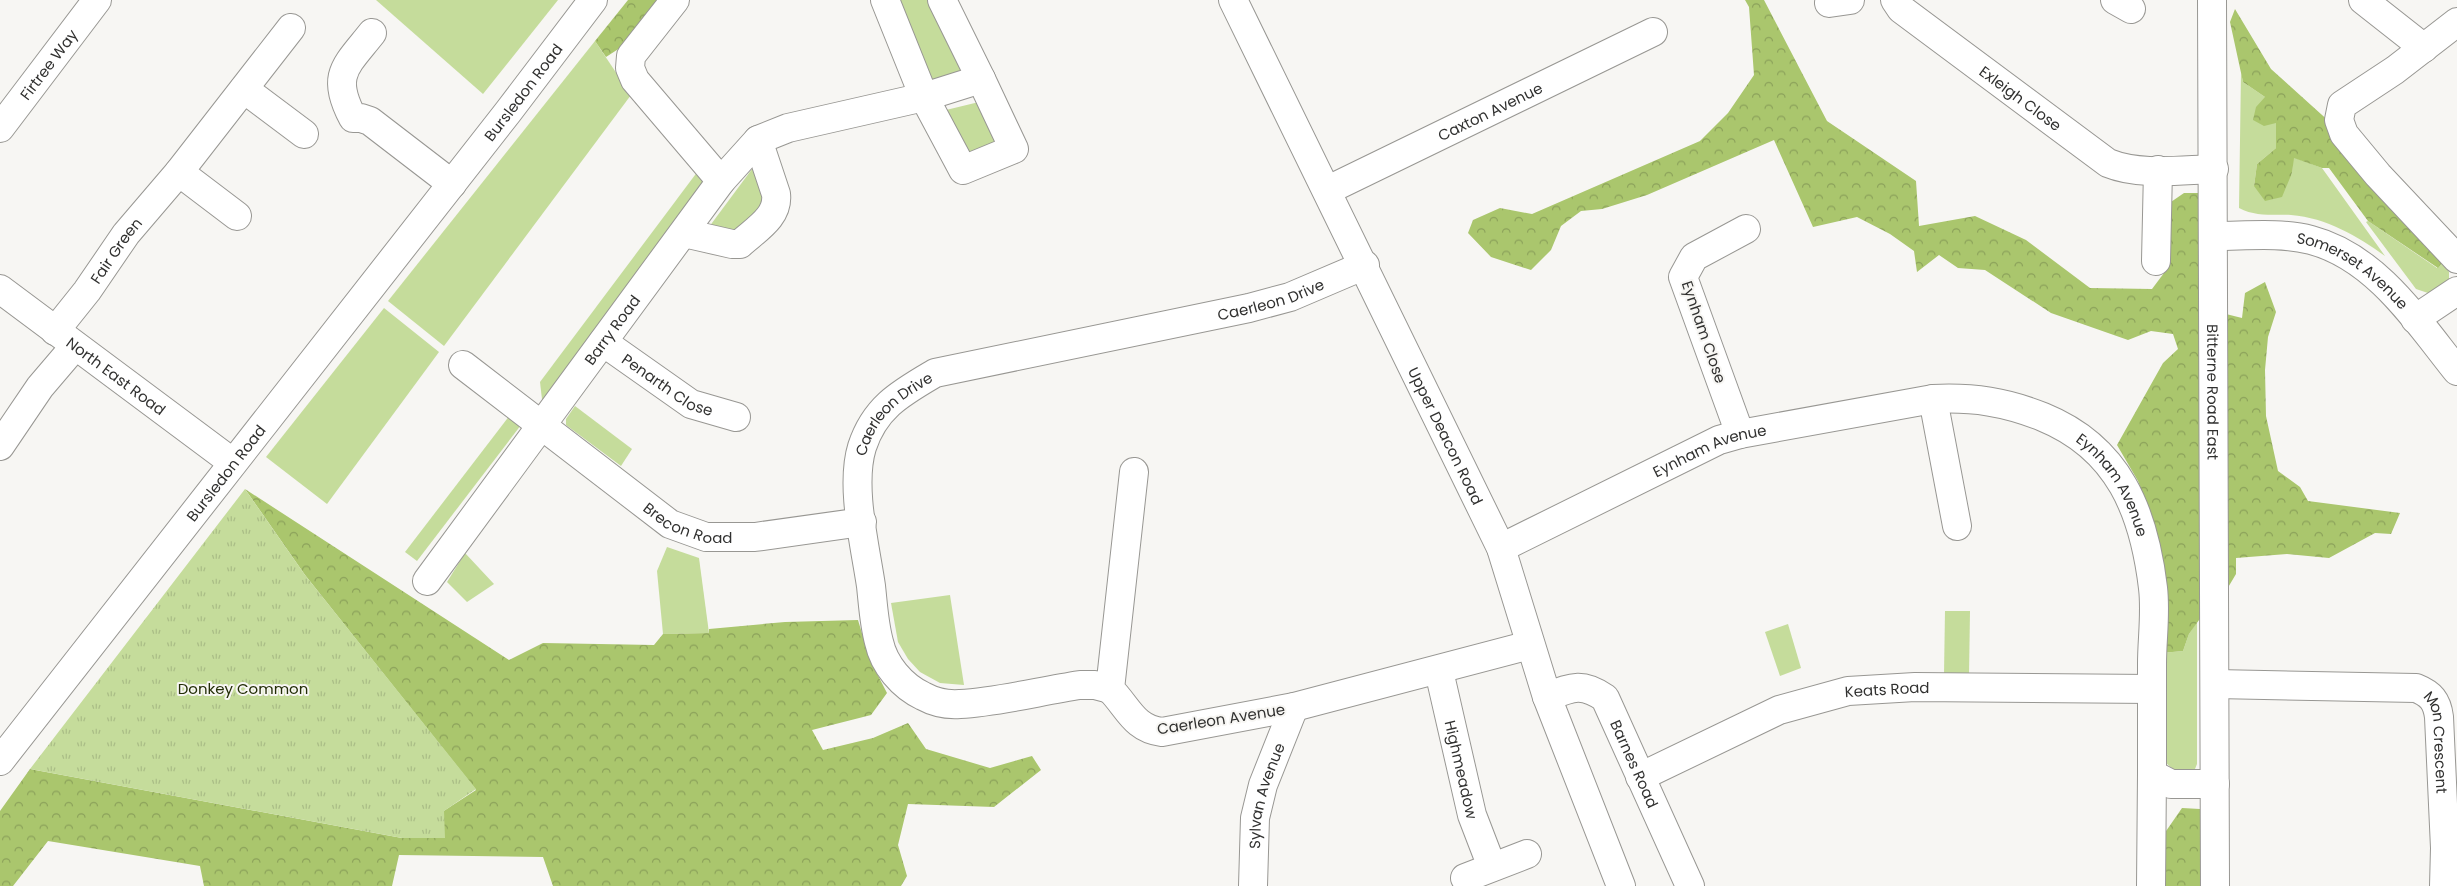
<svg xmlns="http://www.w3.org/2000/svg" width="2457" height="886" font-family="Poppins,sans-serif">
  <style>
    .green { fill: #c5dc9b }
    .forest { fill: url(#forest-crowns) }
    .park { fill: url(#park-tufts) }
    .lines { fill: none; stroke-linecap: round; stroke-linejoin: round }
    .minor-casing { stroke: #989793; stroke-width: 30 }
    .major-casing { stroke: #989793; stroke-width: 30 }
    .minor { stroke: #fff; stroke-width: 28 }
    .major { stroke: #fff; stroke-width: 28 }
    .labels { text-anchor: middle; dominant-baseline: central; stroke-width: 4; stroke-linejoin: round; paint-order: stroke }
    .street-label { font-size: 15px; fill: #313130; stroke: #f7f6f3 }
    .park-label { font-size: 15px; fill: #232e07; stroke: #f7f6f3 }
  </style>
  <defs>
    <pattern id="forest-crowns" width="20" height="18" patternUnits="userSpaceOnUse" patternTransform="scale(1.25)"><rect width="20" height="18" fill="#aac66d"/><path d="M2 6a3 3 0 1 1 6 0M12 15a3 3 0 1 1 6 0" fill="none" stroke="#8ba15a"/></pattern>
    <pattern id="park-tufts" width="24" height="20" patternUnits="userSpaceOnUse" patternTransform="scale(1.25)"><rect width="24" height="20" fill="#c5dc9b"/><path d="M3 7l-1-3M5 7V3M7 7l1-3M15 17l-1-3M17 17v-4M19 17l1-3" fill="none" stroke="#aabd86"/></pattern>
  </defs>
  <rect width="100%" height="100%" fill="#f7f6f3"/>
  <g class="green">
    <polygon points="376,0 558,0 483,94"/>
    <polygon points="892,0 932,0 970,74 928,87"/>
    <polygon points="595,41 631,95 444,346 388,301"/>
    <path d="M2241 72 2243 82 2265 97 2276 123V148L2257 164 2254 186 2292 174 2293 157 2322 168 2385 256C2357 236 2327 218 2291 215 2272 214 2256 217 2239 208Z"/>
    <polygon points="979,102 998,145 967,154 946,110"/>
    <polygon points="758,161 772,203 743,234 706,231"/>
    <polygon points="698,171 703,178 704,183 543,408 540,382"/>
    <polygon points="2368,221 2437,268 2442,262 2449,272 2449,283 2431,294 2416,289 2366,222"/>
    <polygon points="384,308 439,352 327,504 266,457"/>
    <polygon points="575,406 632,449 621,466 566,425 566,419"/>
    <polygon points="510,415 521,425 417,561 405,552"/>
    <polygon points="667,547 699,558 709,633 663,634 657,571"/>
    <polygon points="465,553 494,584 467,602 447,582"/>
    <polygon points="950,595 964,685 940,683 920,672 908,659 898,642 891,603"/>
    <polygon points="1945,611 1970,611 1969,675 1944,674"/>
    <path d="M2197 622V764L2193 774C2180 774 2169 769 2162 757V653L2183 651 2189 634Z"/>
    <polygon points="1788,624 1801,668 1780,676 1765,632"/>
  </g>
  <g class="forest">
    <polygon points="628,0 666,0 637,37 606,57 595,41"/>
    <polygon points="1745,0 1764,0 1827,121 1916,181 1919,226 1975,216 2026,240 2090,288 2152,289 2167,269 2168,204 2184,193 2198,193 2203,217 2210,310 2242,318 2245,293 2265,282 2276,312 2268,337 2265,370 2266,416 2278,471 2300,487 2308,501 2400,513 2391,534 2375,533 2329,558 2287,554 2236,558 2236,574 2220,601 2204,613 2189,634 2183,651 2162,653 2153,522 2138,481 2117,445 2163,363 2178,349 2173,334 2151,331 2128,340 2051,313 1985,270 1958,268 1939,255 1917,272 1914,251 1890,234 1857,217 1813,227 1774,140 1647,195 1602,209 1581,211 1561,226 1551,250 1531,270 1491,257 1468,233 1473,220 1500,208 1532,214 1700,141 1728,113 1754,75 1749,7"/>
    <polygon points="2235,9 2271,69 2332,124 2446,257 2438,268 2368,221 2329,168 2322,168 2294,158 2292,173 2282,197 2265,201 2254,186 2257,164 2276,148 2276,123 2264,126 2253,120 2256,107 2265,97 2243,82 2230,22"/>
    <polygon points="245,489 509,660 543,643 654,645 663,634 709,633 709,629 785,622 858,620 870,660 887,693 871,715 812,730 823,750 873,738 908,723 926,749 990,768 1032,756 1041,770 994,807 908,804 898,845 907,876 901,886 553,886 543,857 399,855 392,886 204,886 200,866 48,841 13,886 0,886 0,811 30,769 402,838 476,790 305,575"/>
    <polygon points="2182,808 2200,809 2205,886 2164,886 2164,834"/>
  </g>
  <polygon class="park" points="245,489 305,575 476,789 444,811 445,838 402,838 30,769"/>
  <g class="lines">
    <g class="minor-casing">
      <g id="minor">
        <polyline points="675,0 631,56 630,68 635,80 721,181"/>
        <polyline points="885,0 924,97 963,170 1014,149 981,79"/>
        <path id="s1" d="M1233 0 1501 548 1547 697 1621 886"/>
        <path id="s2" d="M1895 0 1901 9 2108 163C2140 176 2180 170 2214 169"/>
        <polyline points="2115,0 2131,9"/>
        <polyline points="2363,0 2424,48"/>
        <polyline points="1829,3 1850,0"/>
        <polyline points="2457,22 2395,70 2342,105 2339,120 2344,134 2378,175 2457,259"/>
        <path d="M372 33C346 66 330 75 353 118H361L370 121 452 184"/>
        <polyline points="244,89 304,134"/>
        <path id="s3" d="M0 128 97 0"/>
        <polyline points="179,172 237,216"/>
        <path id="s4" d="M1328 190 1653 32"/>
        <path d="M684 233 732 244H740C755 230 779 217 776 194L758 140"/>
        <path id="s5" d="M2215 236C2246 236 2280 232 2311 240 2376 257 2417 321 2457 371"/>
        <polyline points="2156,261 2158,170"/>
        <path id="s6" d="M0 289 232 462"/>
        <polyline points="2415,319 2457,291"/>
        <path id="s7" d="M55 331 87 291 126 234 179 172 291 28"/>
        <path id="s8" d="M603 342 691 404 736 417"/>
        <path id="s9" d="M463 365 670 524 706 537H755L862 522"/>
        <polyline points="1933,399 1957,526"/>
        <polyline points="1740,434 1683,277 1694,257 1746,229"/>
        <polyline points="0,446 40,387 75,346"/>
        <path d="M1134 472 1110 689C1128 707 1134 729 1162 732L1294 707 1530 645"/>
        <path id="s10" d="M1501 548 1719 440 1740 434 1933 399C1973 397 2006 402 2043 417 2119 448 2144 512 2153 588 2156 613 2152 639 2152 664 2152 701 2152 737 2152 774L2171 784H2215"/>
        <path id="s11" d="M427 581 721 181 758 140 788 128 924 97 981 79 942 0"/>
        <path id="s12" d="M1439 671 1472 815 1492 867"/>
        <path id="s13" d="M2216 684 2416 688C2431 694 2437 701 2439 717L2445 848 2444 886"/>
        <path id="s14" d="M1110 689 1095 685H1080C1040 691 999 702 960 704 947 705 934 702 923 696 902 686 884 665 879 642 874 624 873 604 871 586 865 545 850 486 862 447 875 407 901 393 935 373L1249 308 1290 297 1365 265"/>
        <path id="s15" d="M1547 697C1572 687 1582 682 1605 698L1690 886"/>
        <path id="s16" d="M1640 777 1779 710 1848 691 1915 687 2152 689"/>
        <polyline points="1465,878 1527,854"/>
        <path id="s17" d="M1253 886 1255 818 1263 785 1294 707"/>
        <polyline points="2151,886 2152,774"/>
      </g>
    </g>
    <g class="major-casing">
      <g id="major">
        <path id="s18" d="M2212 0 2215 886"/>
        <path id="s19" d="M0 761 508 112 593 0"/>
      </g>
    </g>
    <use href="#minor" class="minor"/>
    <use href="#major" class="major"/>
  </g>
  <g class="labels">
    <g class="street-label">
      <text stroke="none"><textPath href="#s3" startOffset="80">Firtree Way</textPath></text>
      <text stroke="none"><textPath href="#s19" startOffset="849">Bursledon Road</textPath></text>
      <text stroke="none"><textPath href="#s2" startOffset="160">Exleigh Close</textPath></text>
      <text stroke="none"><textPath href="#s4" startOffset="180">Caxton Avenue</textPath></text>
      <text stroke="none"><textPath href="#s7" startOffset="101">Fair Green</textPath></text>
      <text stroke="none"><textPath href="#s5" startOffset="148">Somerset Avenue</textPath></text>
      <text stroke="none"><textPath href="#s14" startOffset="910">Caerleon Drive</textPath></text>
      <text stroke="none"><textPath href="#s11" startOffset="312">Barry Road</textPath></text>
      <text transform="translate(1704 332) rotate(71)">Eynham Close</text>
      <text stroke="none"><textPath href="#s6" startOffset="145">North East Road</textPath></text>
      <text stroke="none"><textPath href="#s8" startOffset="78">Penarth Close</textPath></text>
      <text stroke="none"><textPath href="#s18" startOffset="392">Bitterne Road East</textPath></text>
      <text stroke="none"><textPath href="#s14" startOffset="506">Caerleon Drive</textPath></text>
      <text stroke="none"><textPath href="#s1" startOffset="485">Upper Deacon Road</textPath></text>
      <text stroke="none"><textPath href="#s10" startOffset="231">Eynham Avenue</textPath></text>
      <text stroke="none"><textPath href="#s19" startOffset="366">Bursledon Road</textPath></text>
      <text stroke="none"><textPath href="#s10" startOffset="675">Eynham Avenue</textPath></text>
      <text stroke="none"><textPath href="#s9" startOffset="278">Brecon Road</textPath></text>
      <text stroke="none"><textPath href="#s16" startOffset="265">Keats Road</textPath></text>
      <text transform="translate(1221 719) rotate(-9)">Caerleon Avenue</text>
      <text stroke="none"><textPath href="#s13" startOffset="264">Mon Crescent</textPath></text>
      <text stroke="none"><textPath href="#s15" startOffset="134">Barnes Road</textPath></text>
      <text stroke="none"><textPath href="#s12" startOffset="101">Highmeadow</textPath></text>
      <text stroke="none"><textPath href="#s17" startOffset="92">Sylvan Avenue</textPath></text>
    </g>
    <g class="park-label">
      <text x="243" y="688">Donkey Common</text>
    </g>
  </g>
</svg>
